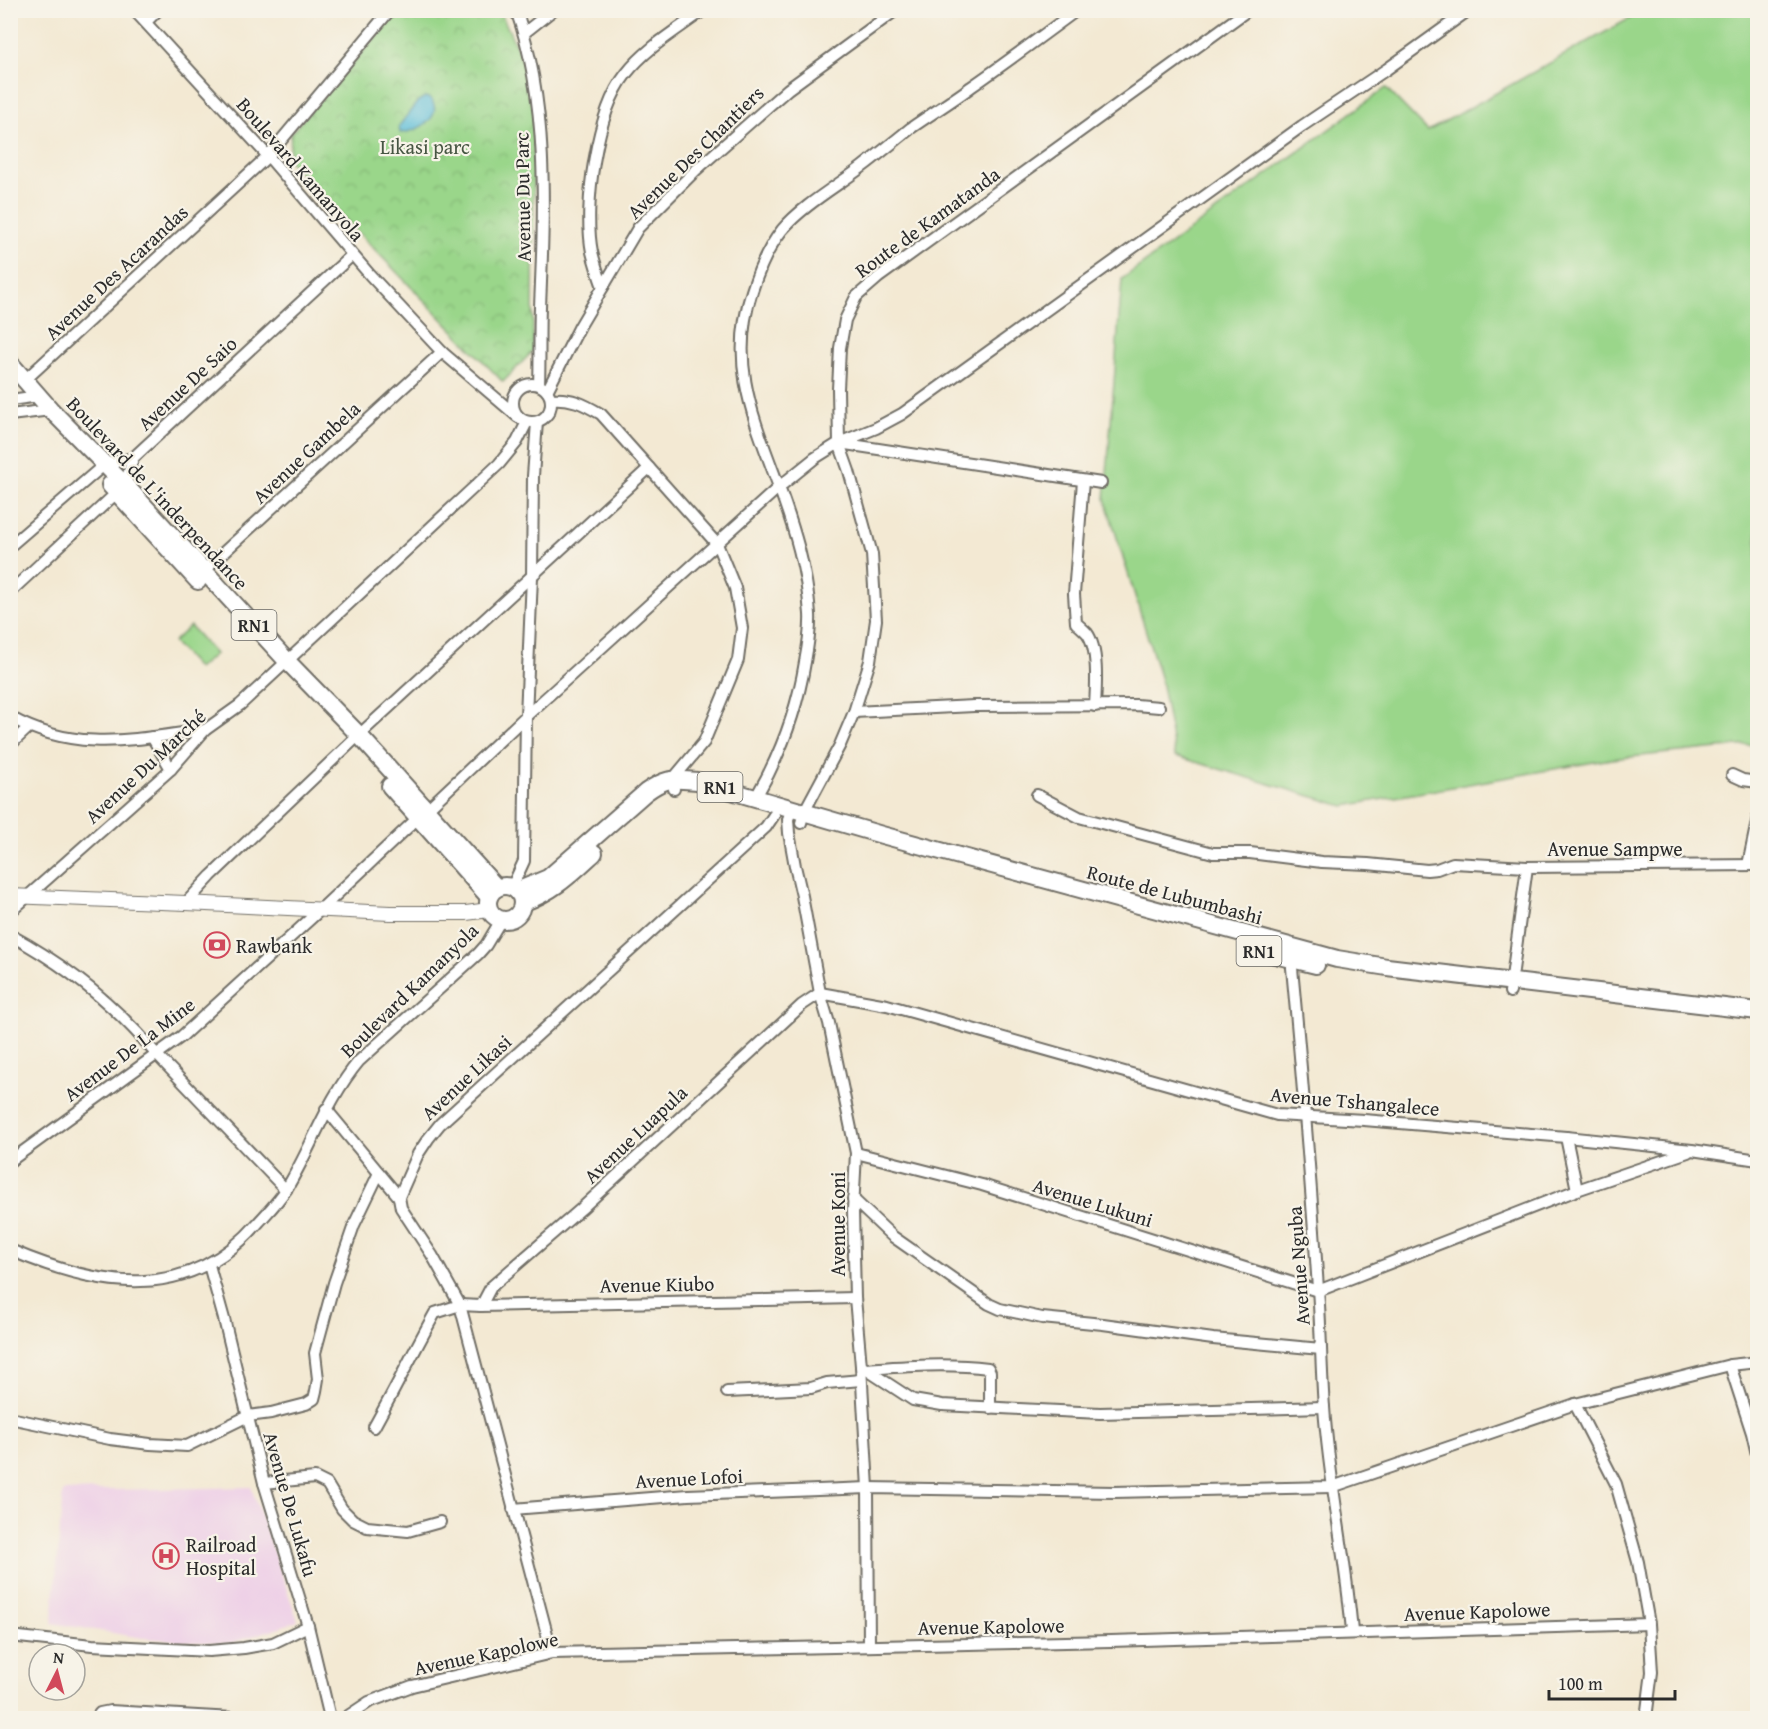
<svg xmlns="http://www.w3.org/2000/svg" width="1768" height="1729" font-family="'Gentium Book Plus',serif">
  <style>
    .built { fill: #eed0e7 }
    .grass { fill: #9ad68a; stroke: #62805a; stroke-width: 1.5 }
    .park { fill: url(#park-crowns); stroke: #62805a; stroke-width: 1.5 }
    .water { fill: #5abdd8; stroke: #427482; stroke-width: 1.5 }
    .lines { fill: none; stroke-linecap: round; stroke-linejoin: round }
    .minor-casing { stroke: #716e66; stroke-width: 14 }
    .secondary-casing { stroke: #716e66; stroke-width: 16 }
    .trunk-casing { stroke: #716e66; stroke-width: 20 }
    .minor { stroke: #fff; stroke-width: 10 }
    .secondary { stroke: #fff; stroke-width: 14 }
    .trunk { stroke: #fff; stroke-width: 16 }
    .labels { text-anchor: middle; dominant-baseline: central; stroke-width: 4.5; stroke-linejoin: round; paint-order: stroke }
    .shield { fill: #f7f3e8; stroke: #686764; stroke-width: 1.5 }
    .shield-label { font-size: 18px; font-weight: bold; fill: #2b2b2b }
    .park-label { font-size: 20px; fill: #475643; stroke: #f7f3e8 }
    .street-label { font-size: 20px; fill: #2b2b2b; stroke: #f7f3e8 }
    .poi-label { font-size: 20px; fill: #2b2b2b; stroke: #f7f3e8; text-anchor: start }
  </style>
  <defs>
    <pattern id="park-crowns" width="20" height="18" patternUnits="userSpaceOnUse" patternTransform="scale(1.5)"><rect width="20" height="18" fill="#9ad68a"/><path d="M2 6a3 3 0 1 1 6 0M12 15a3 3 0 1 1 6 0" fill="none" stroke="#85b877"/></pattern>
  </defs>
  <rect width="100%" height="100%" fill="#f7f3e8"/>
  <filter id="ink" filterUnits="userSpaceOnUse"><feTurbulence type="fractalNoise" baseFrequency=".0167" numOctaves="2"/><feDisplacementMap in="SourceGraphic" scale="12" xChannelSelector="R" yChannelSelector="G"/><feConvolveMatrix kernelMatrix="1 2 1 2 8 2 1 2 1" color-interpolation-filters="sRGB"/></filter>
  <filter id="wash" filterUnits="userSpaceOnUse"><feTurbulence type="fractalNoise" baseFrequency=".008" numOctaves="4" result="noise"/><feDisplacementMap in="SourceGraphic" scale="24" xChannelSelector="R" yChannelSelector="G"/><feGaussianBlur stdDeviation="1.35" result="paint"/><feColorMatrix in="noise" values="0 0 0 0 0 0 0 0 0 0 0 0 0 0 0 0 0 1.4 0 .05"/><feComposite in="paint" operator="in"/></filter>
  <g filter="url(#wash)">
    <rect width="100%" height="100%" fill="#f3e9d3"/>
    <polygon class="built" points="251,1487 298,1621 228,1644 143,1638 52,1623 63,1491"/>
    <g class="grass">
      <polygon points="1643,11 1757,11 1757,744 1611,759 1344,806 1175,756 1161,680 1105,499 1122,279 1386,88 1428,131"/>
      <polygon points="190,626 215,654 198,669 173,642"/>
    </g>
    <polygon class="park" points="399,11 500,11 534,85 533,351 503,382 289,161 291,133"/>
    <path class="water" d="M425 97 431 99C444 118 417 132 400 133L399 126 418 101Z"/>
  </g>
  <g filter="url(#ink)">
    <g class="lines">
      <g class="minor-casing">
        <g id="minor">
          <polyline points="134,10 268,156 370,275 442,352 518,417"/>
          <path d="M516 10C549 102 544 211 540 307 539 333 540 359 539 385"/>
          <polyline points="146,22 158,10"/>
          <polyline points="524,33 553,10"/>
          <path d="M603 287C599 276 595 264 592 252 583 206 596 112 626 74 646 48 677 30 704 10"/>
          <polyline points="25,380 268,156 390,10"/>
          <circle cx="532" cy="403" r="19"/>
          <polyline points="547,391 580,326 638,228 696,170 788,89 896,10"/>
          <path d="M551 399C571 397 584 404 601 414L717 544 735 588 742 628 738 660 704 742 673 779 674 789"/>
          <polyline points="10,400 39,396"/>
          <polyline points="10,415 51,410"/>
          <polyline points="839,443 1101,483"/>
          <path d="M1083 481 1074 594 1076 623C1080 626 1084 630 1087 633 1099 649 1096 688 1095 706"/>
          <polyline points="10,546 105,464 133,458 352,255"/>
          <polyline points="199,575 442,352"/>
          <polyline points="10,592 125,485 133,458"/>
          <polyline points="854,712 974,706 1136,705 1159,707"/>
          <path d="M10 717C76 754 135 739 205 730"/>
          <polyline points="152,737 171,769"/>
          <polyline points="10,745 29,727"/>
          <polyline points="1732,775 1743,780 1758,782"/>
          <polyline points="1037,795 1079,817 1213,853 1250,853 1322,862 1368,864 1427,870 1437,869 1453,863 1527,867"/>
          <path d="M756 797C781 754 797 711 805 662 808 646 811 630 810 614 807 570 794 528 779 487 754 419 728 364 752 291 759 269 768 248 782 230 802 206 837 186 862 167 879 154 895 141 911 128 931 114 952 101 971 87 1007 62 1042 36 1077 10"/>
          <polyline points="792,809 788,819 789,833 795,866 802,896 820,993 829,1023 856,1153 853,1210 855,1298 861,1366 868,1488 869,1646"/>
          <polyline points="801,823 804,812 840,745 854,712 870,661 876,620 872,554 849,471 839,443 838,389 840,348 845,320 856,297 879,277 1248,10"/>
          <polyline points="1748,865 1758,817"/>
          <polyline points="512,887 524,861 526,716 532,577 533,476 537,422"/>
          <polyline points="186,903 211,876 359,735 649,468"/>
          <polyline points="10,912 171,769 205,730 240,705 499,464 517,442 527,422"/>
          <path d="M10 935C66 965 117 1007 157 1055L286 1190"/>
          <path d="M1293 955 1292 968C1302 1075 1311 1182 1318 1289 1321 1329 1321 1368 1324 1407 1329 1483 1346 1557 1352 1632"/>
          <polyline points="1510,992 1527,867 1758,865"/>
          <polyline points="326,1109 399,1197"/>
          <polyline points="1566,1137 1577,1190"/>
          <polyline points="856,1153 982,1185 1318,1291 1577,1190 1688,1152"/>
          <polyline points="10,1161 182,1036 319,911 526,716 779,487 815,458 839,443 876,428 902,414 1302,126 1387,69 1469,10"/>
          <polyline points="853,1199 892,1236 989,1304 1000,1309 1042,1318 1103,1324 1213,1339 1321,1349"/>
          <path d="M10 1250C99 1288 188 1304 258 1223 268 1212 279 1201 287 1188 313 1145 327 1099 359 1061L478 954 486 945 501 920"/>
          <polyline points="209,1265 224,1319 264,1483 308,1626 330,1718"/>
          <polyline points="481,1306 491,1287 581,1209 802,1005 820,993 887,1005 1277,1115 1364,1120 1566,1137 1692,1150 1758,1160"/>
          <polyline points="1730,1365 1752,1433 1758,1459"/>
          <polyline points="861,1366 913,1400 942,1405 1100,1413 1324,1407"/>
          <path d="M866 1369C906 1366 948 1363 988 1368L990 1372V1408"/>
          <polyline points="727,1392 811,1388 827,1383 861,1380"/>
          <polyline points="1575,1404 1616,1484 1638,1562 1649,1624 1652,1672 1646,1718"/>
          <polyline points="10,1418 110,1439 150,1444 187,1446 248,1416 271,1413 306,1404 314,1399 316,1391 318,1379 315,1353 334,1283 354,1225 379,1173"/>
          <path d="M374 1427C395 1389 414 1351 435 1313L460 1305 481 1306 855 1298"/>
          <polyline points="264,1483 315,1478 327,1484 342,1509 353,1520 367,1527 408,1531 440,1522"/>
          <polyline points="513,1509 688,1495 868,1488 1114,1492 1332,1487 1575,1404 1730,1365 1758,1362"/>
          <polyline points="10,1636 92,1645 209,1651 244,1648 273,1643 308,1626"/>
          <polyline points="552,1653 460,1305 432,1255 401,1208 399,1197 418,1154 428,1139 440,1124 766,827 774,815"/>
          <polyline points="96,1718 100,1713 110,1711 233,1718"/>
          <polyline points="345,1718 369,1702 412,1686 552,1653 1111,1641 1649,1624"/>
        </g>
      </g>
      <g class="secondary-casing">
        <polyline id="secondary" points="10,896 186,903 390,913 466,913 489,910"/>
      </g>
      <g class="trunk-casing">
        <g id="trunk">
          <polyline points="10,363 51,410 125,485 287,661 359,735 497,888"/>
          <polyline points="110,485 198,581"/>
          <polyline points="390,786 489,897"/>
          <circle cx="505" cy="903" r="17"/>
          <path d="M517 891 548 878 646 792C667 777 672 779 697 781L882 835 1337 959 1387 967 1758 1011"/>
          <path d="M522 903C553 892 570 875 594 853"/>
          <polyline points="1263,952 1316,965"/>
        </g>
      </g>
      <use href="#minor" class="minor"/>
      <use href="#secondary" class="secondary"/>
      <use href="#trunk" class="trunk"/>
    </g>
  </g>
  <defs>
    <g id="bank-ring" transform="scale(1.35)"><circle r="9.5" fill="#f7f3e8" stroke="#d1495b" stroke-width="1.5"/><path d="M-6-4H6V4H-6ZM0-2.3a2.3 2.3 0 1 0 0 4.6a2.3 2.3 0 1 0 0-4.6Z" fill="#d1495b"/></g>
    <g id="hospital-ring" transform="scale(1.35)"><circle r="9.5" fill="#f7f3e8" stroke="#d1495b" stroke-width="1.5"/><path d="M-5-5h3v3.5h4V-5h3V5h-3V1.5h-4V5h-3Z" fill="#d1495b"/></g>
  </defs>
  <g fill-rule="evenodd">
    <use href="#bank-ring" x="217" y="945"/>
    <use href="#hospital-ring" x="166" y="1556"/>
  </g>
  <g class="labels">
    <g class="shield">
      <rect x="231.5" y="610" width="45" height="30" rx="4.5"/>
      <rect x="697.5" y="772" width="45" height="30" rx="4.5"/>
      <rect x="1236.5" y="936" width="45" height="30" rx="4.5"/>
    </g>
    <g class="shield-label">
      <text x="254" y="625">RN1</text>
      <text x="720" y="787">RN1</text>
      <text x="1259" y="951">RN1</text>
    </g>
    <g class="park-label">
      <text x="425" y="146">Likasi parc</text>
    </g>
    <g class="street-label">
      <text transform="translate(695 152) rotate(-44)">Avenue Des Chantiers</text>
      <text transform="translate(301 169) rotate(49)">Boulevard Kamanyola</text>
      <text transform="translate(522 197) rotate(-91)">Avenue Du Parc</text>
      <text transform="translate(927 222) rotate(-36)">Route de Kamatanda</text>
      <text transform="translate(116 272) rotate(-43)">Avenue Des Acarandas</text>
      <text transform="translate(187 383) rotate(-43)">Avenue De Saio</text>
      <text transform="translate(306 452) rotate(-43)">Avenue Gambela</text>
      <text transform="translate(158 493) rotate(47)">Boulevard de L'inderpendance</text>
      <text transform="translate(145 766) rotate(-43)">Avenue Du Marché</text>
      <text x="1615" y="848">Avenue Sampwe</text>
      <text transform="translate(1175 894) rotate(15)">Route de Lubumbashi</text>
      <text transform="translate(409 990) rotate(-44)">Boulevard Kamanyola</text>
      <text transform="translate(129 1049) rotate(-37)">Avenue De La Mine</text>
      <text transform="translate(466 1077) rotate(-43)">Avenue Likasi</text>
      <text transform="translate(1355 1101) rotate(5)">Avenue Tshangalece</text>
      <text transform="translate(635 1134) rotate(-43)">Avenue Luapula</text>
      <text transform="translate(1093 1202) rotate(17)">Avenue Lukuni</text>
      <text transform="translate(837 1224) rotate(-90)">Avenue Koni</text>
      <text transform="translate(1298 1266) rotate(-94)">Avenue Nguba</text>
      <text transform="translate(657 1284) rotate(-1)">Avenue Kiubo</text>
      <text transform="translate(689 1478) rotate(-3)">Avenue Lofoi</text>
      <text transform="translate(291 1504) rotate(74)">Avenue De Lukafu</text>
      <text transform="translate(1477 1611) rotate(-2)">Avenue Kapolowe</text>
      <text transform="translate(991 1626) rotate(-1)">Avenue Kapolowe</text>
      <text transform="translate(486 1653) rotate(-12)">Avenue Kapolowe</text>
    </g>
    <g class="poi-label">
      <text x="236" y="945">Rawbank</text>
      <text x="186" y="1544">Railroad<tspan x="186" dy="23">Hospital</tspan></text>
    </g>
  </g>
  <rect width="1768" height="1729" fill="none" stroke="#f7f3e8" stroke-width="36"/>
  <g transform="translate(57 1672) rotate(6)"><circle r="28" fill="#f7f3e8" stroke="#a5a39c" stroke-width="1.5"/>
  <path d="M0-4.5L10 22L0 15L-10 22Z" fill="#d1495b"/>
  <text y="-9" font-size="16" font-weight="bold" text-anchor="middle" fill="#2b2b2b">N</text>
  </g>
  <path d="M1549 1690v9h126v-9" fill="none" stroke="#2b2b2b" stroke-width="3"/>
  <text x="1558" y="1690" font-size="18" fill="#2b2b2b" stroke="#f7f3e8" stroke-width="4.5" paint-order="stroke">100 m</text>
</svg>
